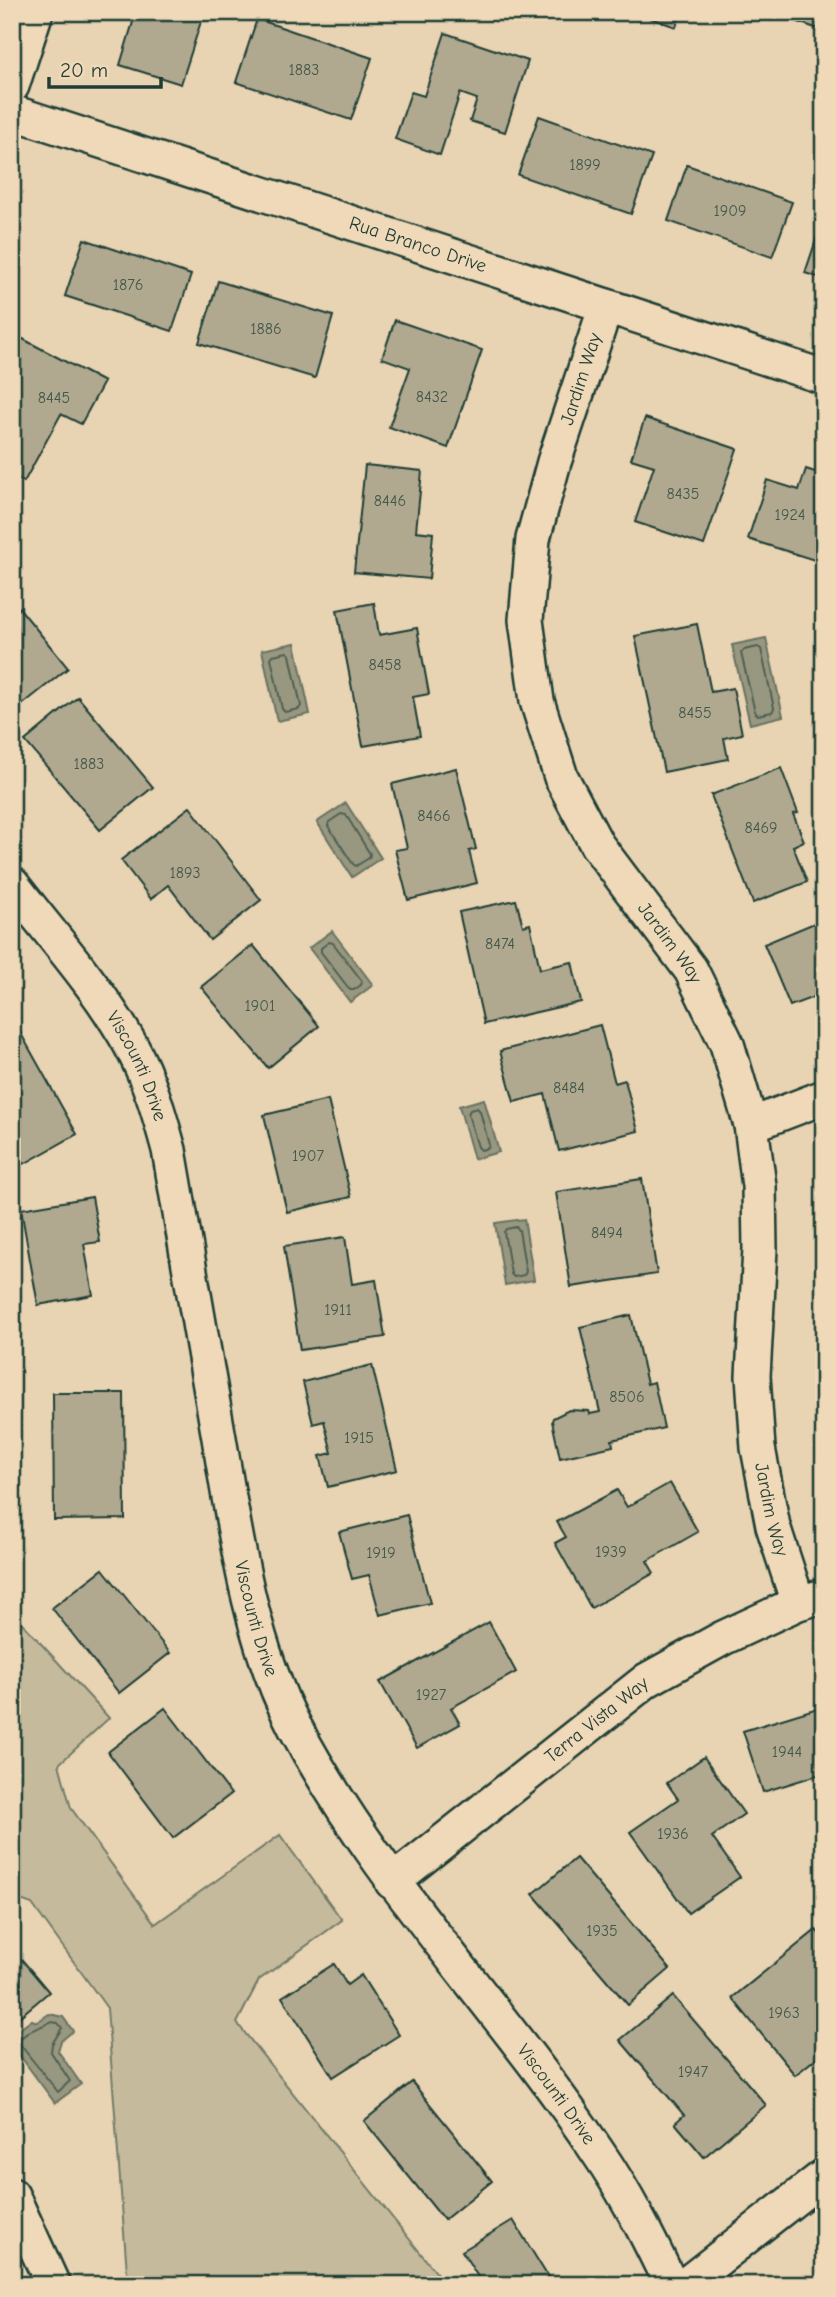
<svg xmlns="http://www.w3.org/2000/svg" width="836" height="2297" font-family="'Comic Neue',sans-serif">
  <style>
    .green { fill: #c6ba9d; stroke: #727c68; stroke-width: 2 }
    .water { fill: #989780; stroke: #687362; stroke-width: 2 }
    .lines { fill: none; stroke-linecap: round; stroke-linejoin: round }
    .shore { stroke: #4f6152; stroke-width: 2 }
    .building { fill: #b0a990; stroke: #1f3d34; stroke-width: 2 }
    .street-casing { stroke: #1f3d34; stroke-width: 38 }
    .street { stroke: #f0d9b8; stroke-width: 33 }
    .labels { text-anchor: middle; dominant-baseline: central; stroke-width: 5; stroke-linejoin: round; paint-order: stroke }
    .number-label { font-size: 16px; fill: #43584b }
    .street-label { font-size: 19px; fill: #1f3d34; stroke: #f0d9b8 }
  </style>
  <rect width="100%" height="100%" fill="#e8d3b3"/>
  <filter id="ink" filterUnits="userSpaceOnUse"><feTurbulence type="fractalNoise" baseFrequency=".0143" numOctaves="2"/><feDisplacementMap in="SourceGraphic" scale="14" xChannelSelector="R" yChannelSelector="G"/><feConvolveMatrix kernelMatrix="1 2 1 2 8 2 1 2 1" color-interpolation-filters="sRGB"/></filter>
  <g filter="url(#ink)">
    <polygon class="green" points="12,1612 109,1718 59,1764 71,1808 155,1924 280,1835 342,1920 259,1980 237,2023 446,2285 128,2285 107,2008 32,1904 12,1897"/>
    <g class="water">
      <polygon points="766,638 783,716 750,724 732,645"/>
      <polygon points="295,643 310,714 277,721 262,650"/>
      <polygon points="346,803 381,858 352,877 317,822"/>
      <polygon points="332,931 373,985 350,1002 309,948"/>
      <polygon points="484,1099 499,1152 474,1159 459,1106"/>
      <polygon points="524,1219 534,1280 505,1285 495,1223"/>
      <polygon points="49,2014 63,2017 73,2031 61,2041 58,2051 81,2084 55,2103 12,2045 12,2035 32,2020 37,2022"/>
    </g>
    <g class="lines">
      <g class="shore">
        <polygon points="758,647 761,649 774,708 772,712 758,715 755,712 741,653 744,650"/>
        <polygon points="287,652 290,655 301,706 299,709 285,712 282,709 271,658 273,655"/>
        <polygon points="341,814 346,815 370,854 369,858 356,866 353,864 328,826 329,822"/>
        <polygon points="329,942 333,943 362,981 361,985 354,990 350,990 321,952 321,948"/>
        <polygon points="477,1108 480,1111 489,1145 488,1148 481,1150 478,1147 468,1114 470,1110"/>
        <polygon points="516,1227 519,1230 526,1272 524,1275 514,1277 511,1274 504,1232 506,1229"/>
        <path d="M50 2022 58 2023 62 2028 52 2044 51 2052 70 2081 58 2092 18 2042C26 2030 38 2029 50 2022Z"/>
      </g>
    </g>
    <g class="building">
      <polygon points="136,12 204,12 181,84 120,65"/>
      <polygon points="633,12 681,12 676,27"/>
      <polygon points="770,12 824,12 824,31"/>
      <polygon points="257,19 372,58 351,120 236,82"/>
      <polygon points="445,33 528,61 505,132 470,121 477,99 460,93 440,155 395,139 411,92 424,96"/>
      <polygon points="539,116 652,156 631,214 518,175"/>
      <polygon points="687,165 792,202 772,257 668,221"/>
      <polygon points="824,216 824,279 805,273"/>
      <polygon points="84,239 191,275 172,331 65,296"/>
      <polygon points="218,281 333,316 315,378 199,343"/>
      <polygon points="395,320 482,350 448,448 389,427 410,368 382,358"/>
      <polygon points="21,338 104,382 81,424 61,414 24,482 12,476 12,355"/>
      <polygon points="645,418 737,449 704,545 635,522 654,466 631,459"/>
      <polygon points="365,465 422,471 416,531 433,533 429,579 354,572"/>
      <polygon points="806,469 824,475 824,563 748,539 767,480 799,490"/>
      <polygon points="12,599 68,668 12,713"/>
      <polygon points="374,603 379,635 417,628 429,694 413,697 420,736 363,746 337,610"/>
      <polygon points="697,624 711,692 733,688 742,734 724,738 728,759 664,772 635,636"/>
      <polygon points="78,697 153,787 100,830 25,741"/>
      <polygon points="456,768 476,849 469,851 477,883 408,900 395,850 407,848 392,784"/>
      <polygon points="781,768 798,813 793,814 804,841 793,846 807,882 753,903 711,795"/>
      <polygon points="190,807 261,900 210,940 168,885 151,899 121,860"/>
      <polygon points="516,900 523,926 530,924 540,969 572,962 581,1002 484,1024 459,912"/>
      <polygon points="824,919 824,993 790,1006 764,944"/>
      <polygon points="253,945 319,1026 268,1068 201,987"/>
      <polygon points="600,1025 615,1083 625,1080 638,1131 559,1151 545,1094 514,1102 500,1051"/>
      <polygon points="20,1032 77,1134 24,1164 12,1144 12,1036"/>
      <polygon points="328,1100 351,1197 287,1212 264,1115"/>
      <polygon points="642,1179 657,1274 571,1287 556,1192"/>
      <polygon points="92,1197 100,1242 84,1244 93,1295 38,1305 21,1209"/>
      <polygon points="345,1237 352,1284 376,1280 385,1337 300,1350 284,1246"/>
      <polygon points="631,1315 647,1384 654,1382 664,1428 612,1440 613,1446 560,1458 552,1421 553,1418 569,1410 589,1411 590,1414 600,1412 580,1327"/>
      <polygon points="372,1365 397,1470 328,1487 320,1456 332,1453 324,1421 313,1424 303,1382"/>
      <polygon points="53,1393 124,1393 125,1519 54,1520"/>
      <polygon points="670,1483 698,1532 647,1561 654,1573 591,1608 555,1543 566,1537 557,1522 617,1490 627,1507"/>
      <polygon points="407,1515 430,1603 380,1615 369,1575 352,1579 339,1532"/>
      <polygon points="103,1569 170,1653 119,1693 52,1608"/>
      <polygon points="489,1622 516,1672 451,1708 460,1724 417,1748 380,1682"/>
      <polygon points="824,1706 824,1773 763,1792 743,1731"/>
      <polygon points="165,1708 231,1794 173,1838 108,1752"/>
      <polygon points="704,1757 744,1814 712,1837 740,1877 688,1913 630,1832 678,1799 667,1783"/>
      <polygon points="576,1858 670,1969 628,2005 533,1894"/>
      <polygon points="816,1930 824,1939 824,2029 817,2034 824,2042 824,2052 795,2075 732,1998"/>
      <polygon points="12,1948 49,1992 12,2023"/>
      <polygon points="334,1964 347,1985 361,1975 399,2035 333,2077 282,1997"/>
      <polygon points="673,1996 766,2105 704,2157 675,2123 684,2115 620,2040"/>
      <polygon points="412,2082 492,2181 444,2220 364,2121"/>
      <polygon points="513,2220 553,2285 483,2285 462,2251"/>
    </g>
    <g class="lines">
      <g class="street-casing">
        <g id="street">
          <polyline points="12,86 36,12"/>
          <path id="s1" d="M12 112 824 377"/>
          <path id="s2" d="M606 306 554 462 533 539 526 620 537 701 561 777 597 845 691 970 727 1044 751 1125 759 1186 760 1249 753 1376 758 1448 773 1526 798 1603"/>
          <path id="s3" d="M12 884C51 935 99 988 130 1044 149 1078 159 1113 169 1150 186 1246 202 1342 219 1438 235 1532 250 1642 295 1727 377 1882 500 2006 597 2151 626 2193 649 2239 671 2285"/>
          <polyline points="751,1125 824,1097"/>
          <path id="s4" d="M392 1882 647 1680 723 1638 798 1603 824 1596"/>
          <polyline points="12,2195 53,2285"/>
          <polyline points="685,2285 824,2176"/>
        </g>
      </g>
      <use href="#street" class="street"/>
    </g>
  </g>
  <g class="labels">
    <g class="number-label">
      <text x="304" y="70">1883</text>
      <text x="585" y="165">1899</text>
      <text x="730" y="211">1909</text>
      <text x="128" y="285">1876</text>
      <text x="266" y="329">1886</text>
      <text x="432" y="397">8432</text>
      <text x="54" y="398">8445</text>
      <text x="683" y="494">8435</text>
      <text x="390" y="501">8446</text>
      <text x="790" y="515">1924</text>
      <text x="385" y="665">8458</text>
      <text x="695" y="713">8455</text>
      <text x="89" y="764">1883</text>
      <text x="434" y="816">8466</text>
      <text x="761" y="828">8469</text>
      <text x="185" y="873">1893</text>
      <text x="500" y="944">8474</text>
      <text x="260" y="1006">1901</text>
      <text x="569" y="1088">8484</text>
      <text x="308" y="1156">1907</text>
      <text x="607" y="1233">8494</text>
      <text x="338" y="1310">1911</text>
      <text x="627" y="1397">8506</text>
      <text x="359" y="1438">1915</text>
      <text x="611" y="1552">1939</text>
      <text x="381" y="1553">1919</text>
      <text x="431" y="1695">1927</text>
      <text x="787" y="1752">1944</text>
      <text x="673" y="1834">1936</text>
      <text x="602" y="1931">1935</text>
      <text x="784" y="2013">1963</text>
      <text x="693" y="2072">1947</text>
    </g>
    <g class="street-label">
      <text stroke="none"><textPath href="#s1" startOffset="427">Rua Branco Drive</textPath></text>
      <text transform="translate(581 379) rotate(-72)">Jardim Way</text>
      <text stroke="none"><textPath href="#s2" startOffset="686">Jardim Way</textPath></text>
      <text stroke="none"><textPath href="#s3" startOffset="222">Viscounti Drive</textPath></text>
      <text stroke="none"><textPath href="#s2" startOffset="1274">Jardim Way</textPath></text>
      <text stroke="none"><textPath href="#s3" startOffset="789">Viscounti Drive</textPath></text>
      <text stroke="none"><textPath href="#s4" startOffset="261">Terra Vista Way</textPath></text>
      <text stroke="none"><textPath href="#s3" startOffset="1356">Viscounti Drive</textPath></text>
    </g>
  </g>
  <rect width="836" height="2297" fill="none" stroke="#f0d9b8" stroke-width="42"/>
  <rect x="21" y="21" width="794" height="2255" fill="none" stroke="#1f3d34" stroke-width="2.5" filter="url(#ink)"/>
  <path d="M49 77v10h112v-10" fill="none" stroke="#1f3d34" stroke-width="3.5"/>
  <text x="60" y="77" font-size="21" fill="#1f3d34" stroke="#f0d9b8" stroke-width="5" paint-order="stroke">20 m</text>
</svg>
